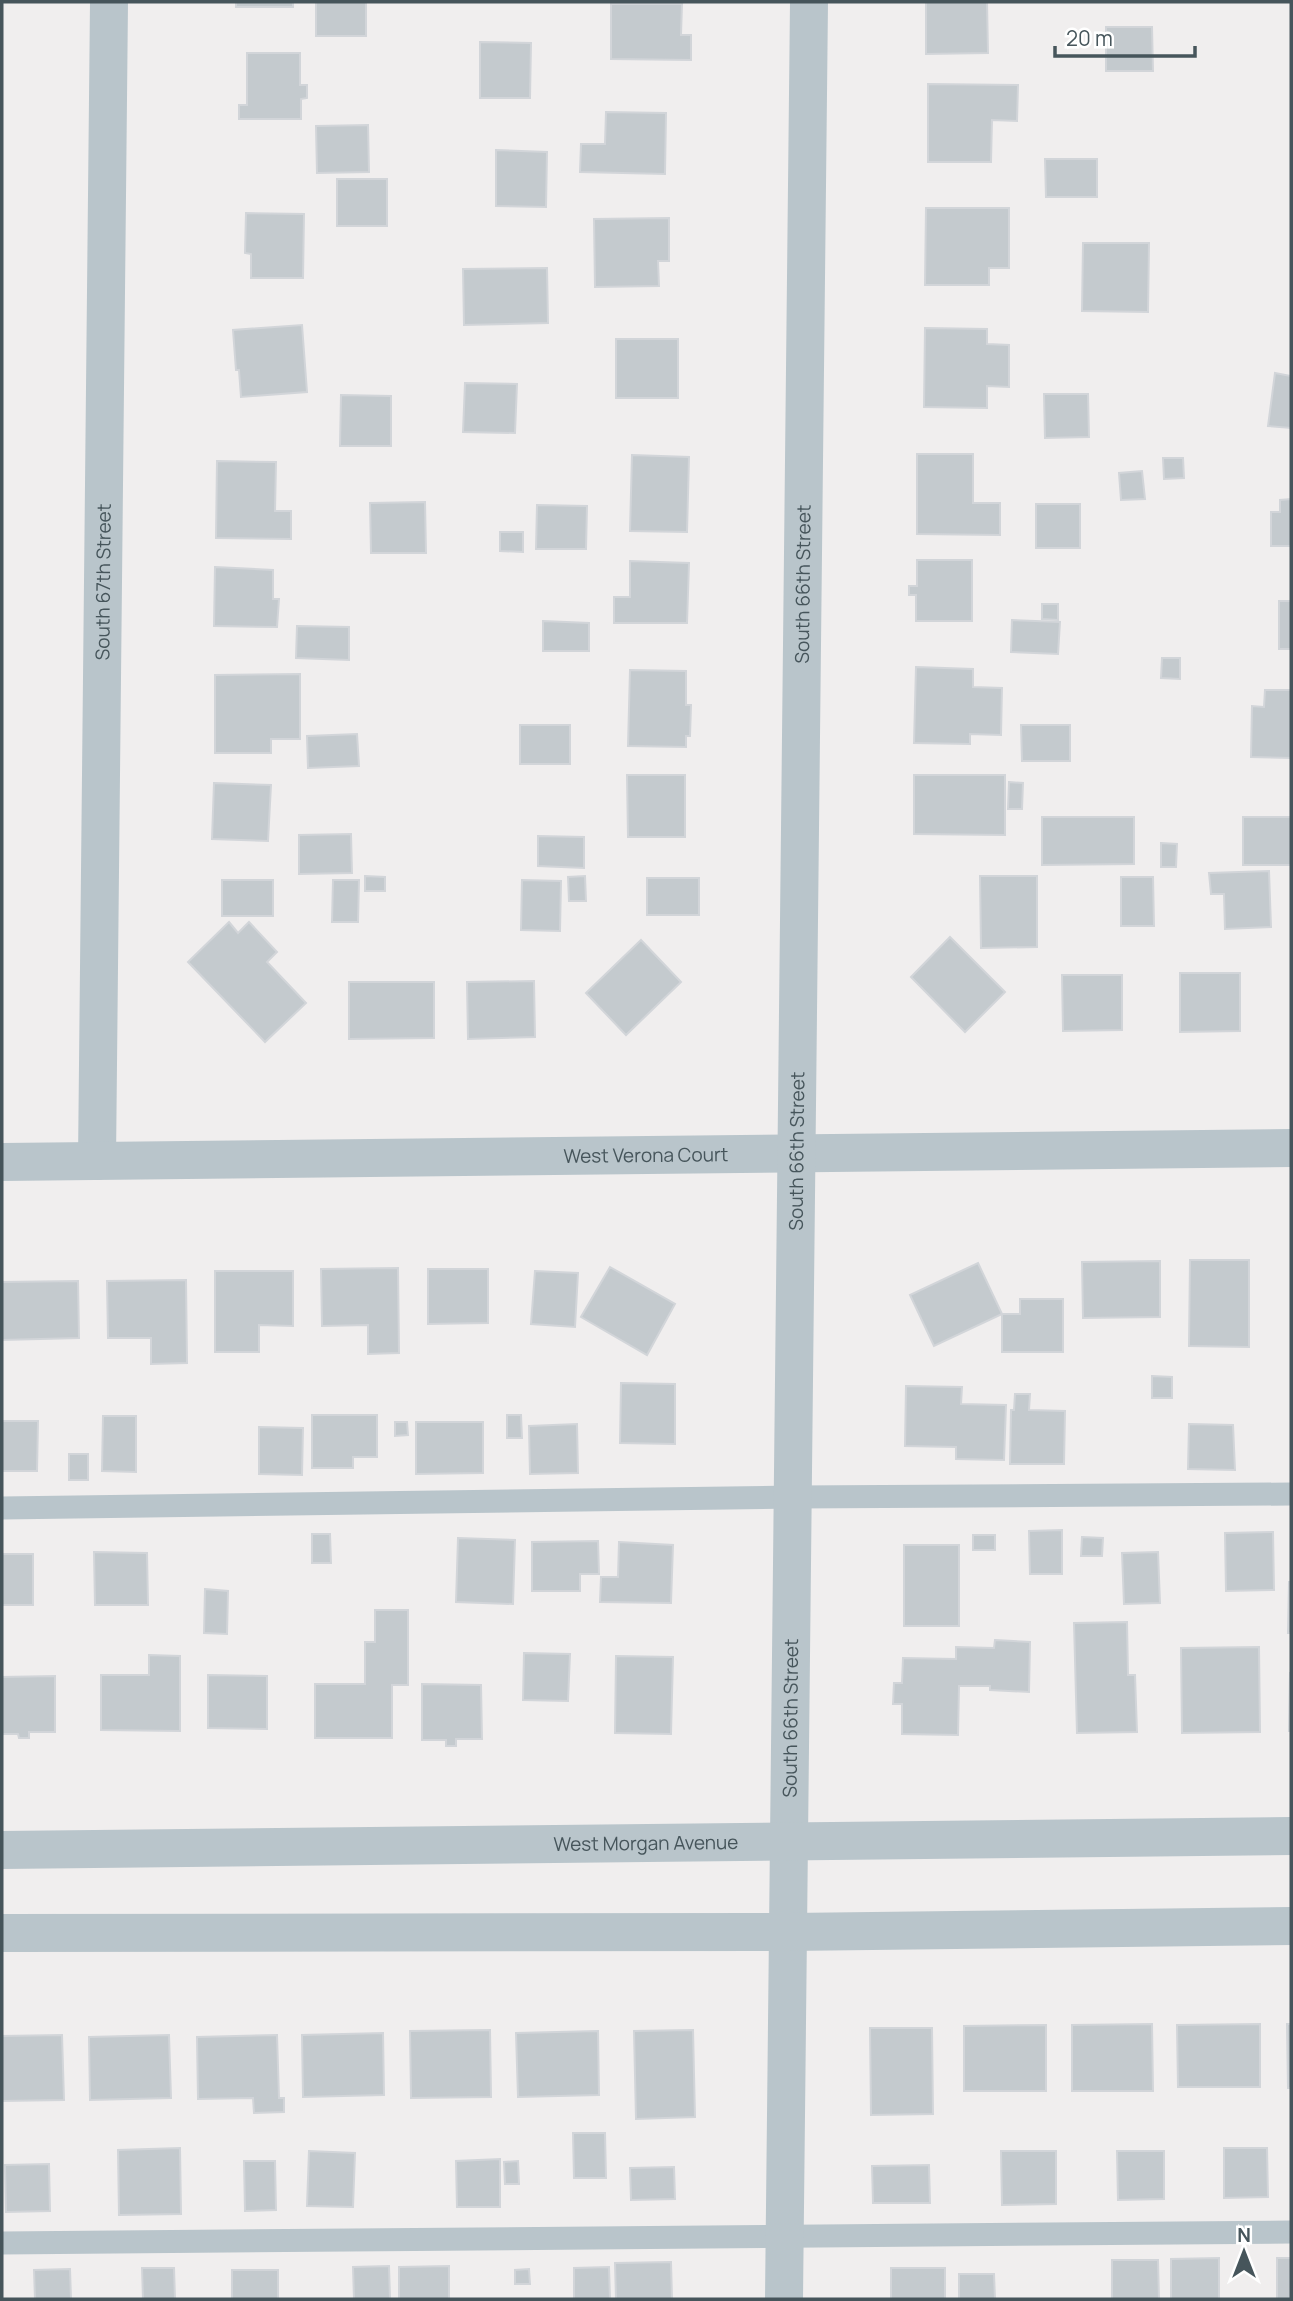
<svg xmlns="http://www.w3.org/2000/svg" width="1293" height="2301" font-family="Manrope,sans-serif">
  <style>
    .building { fill: #c4cace; stroke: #d2d5d9; stroke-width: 2 }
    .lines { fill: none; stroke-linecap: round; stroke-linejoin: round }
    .service { stroke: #b9c5cb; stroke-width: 23 }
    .minor { stroke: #b9c5cb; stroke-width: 38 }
    .tertiary { stroke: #b9c5cb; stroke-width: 38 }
    .labels { text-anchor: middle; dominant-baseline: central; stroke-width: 6; stroke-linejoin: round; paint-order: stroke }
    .street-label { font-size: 19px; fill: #46555b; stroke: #fff }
  </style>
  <rect width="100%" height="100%" fill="#f0eeee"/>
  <g class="building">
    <rect x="236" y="2" width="57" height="5"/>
    <rect x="316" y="2" width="50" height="34"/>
    <polygon points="926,2 987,2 988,53 926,54"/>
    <polygon points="611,4 682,4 681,35 691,35 691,60 611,59"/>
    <polygon points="1106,27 1152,27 1153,71 1106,71"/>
    <polygon points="480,42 531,43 530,98 480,98"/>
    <polygon points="247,53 300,53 300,85 307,85 307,98 301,99 301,119 239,119 239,105 247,105"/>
    <polygon points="928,84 1018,85 1017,121 992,120 991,162 928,162"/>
    <polygon points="606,112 666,113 665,174 580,172 581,144 605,144"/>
    <polygon points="368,125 369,172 317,173 316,126"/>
    <polygon points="496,150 547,152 546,207 496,206"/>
    <polygon points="1045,159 1097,159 1097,197 1046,197"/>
    <rect x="337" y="179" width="50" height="47"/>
    <polygon points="926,208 1009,208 1009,268 989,268 989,285 925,285"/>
    <polygon points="246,213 304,214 303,278 251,278 251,254 245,253"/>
    <polygon points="669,218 669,261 658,261 659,286 595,287 594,219"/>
    <polygon points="1083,243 1149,243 1148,312 1082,311"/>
    <polygon points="547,268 548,323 464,325 463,269"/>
    <polygon points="302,325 307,392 241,397 239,370 236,370 233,330"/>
    <polygon points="925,328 987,329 987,344 1009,345 1009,387 987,386 987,408 924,407"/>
    <rect x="616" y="339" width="62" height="59"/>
    <polygon points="1275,373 1291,376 1291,428 1268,426"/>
    <polygon points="465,383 517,384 515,433 463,432"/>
    <polygon points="1044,394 1088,394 1089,437 1045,438"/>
    <polygon points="341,395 391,396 391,446 340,446"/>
    <polygon points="917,454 973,454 973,503 1000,503 1000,535 917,534"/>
    <polygon points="632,455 689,457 687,532 630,531"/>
    <polygon points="1163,458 1183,458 1184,478 1164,479"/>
    <polygon points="217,461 276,462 275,511 291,511 291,539 216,538"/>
    <polygon points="1142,471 1145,499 1121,500 1119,473"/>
    <polygon points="1291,499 1291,546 1271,546 1271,512 1280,512 1280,500"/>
    <polygon points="425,502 426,553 371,553 370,503"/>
    <rect x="1036" y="504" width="44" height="44"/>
    <polygon points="537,505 587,506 586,549 536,549"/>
    <polygon points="500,532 523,532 523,552 500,551"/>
    <polygon points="917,560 972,560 972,621 916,621 916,595 909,595 909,586 917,586"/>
    <polygon points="630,561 689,563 687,623 614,623 614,597 630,597"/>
    <polygon points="215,567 273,570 273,599 279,599 277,627 214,626"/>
    <rect x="1279" y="601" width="12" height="48"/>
    <polygon points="1042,604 1058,604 1058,620 1042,619"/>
    <polygon points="1012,620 1060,622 1058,654 1011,652"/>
    <polygon points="543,621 589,623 589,651 543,651"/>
    <polygon points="297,626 349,627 349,660 296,658"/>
    <polygon points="1162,658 1180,658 1180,679 1161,678"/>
    <polygon points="916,667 973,669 973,687 1002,688 1001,735 970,734 970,744 914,743"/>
    <polygon points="630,670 686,671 686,705 691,705 690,736 686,736 686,747 628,746"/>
    <polygon points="300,674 300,739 271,739 271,753 215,753 215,675"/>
    <polygon points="1265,690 1291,690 1291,758 1251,757 1252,706 1264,707"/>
    <rect x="520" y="725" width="50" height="39"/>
    <polygon points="1021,725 1070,725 1070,761 1022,761"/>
    <polygon points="357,734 359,766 308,768 307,736"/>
    <polygon points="627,775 685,775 685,837 628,837"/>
    <polygon points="914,775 1005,775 1005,835 914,834"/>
    <polygon points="1009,782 1023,783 1022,809 1008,809"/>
    <polygon points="214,783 271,785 268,841 212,839"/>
    <polygon points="1042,817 1134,817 1134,864 1042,865"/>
    <rect x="1243" y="817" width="48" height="48"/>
    <polygon points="351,834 352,873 299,874 299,835"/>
    <polygon points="538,836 584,837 584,868 538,866"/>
    <polygon points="1161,843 1177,844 1176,867 1161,867"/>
    <polygon points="1269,871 1271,927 1225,929 1224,894 1211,894 1209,873"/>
    <polygon points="365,876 385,877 385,891 365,891"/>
    <polygon points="585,876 586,901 569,901 568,877"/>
    <polygon points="980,876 1037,876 1037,947 981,948"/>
    <polygon points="1121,877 1153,877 1154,926 1121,926"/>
    <rect x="647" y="878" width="52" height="37"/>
    <rect x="222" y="880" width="51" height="36"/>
    <polygon points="333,880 359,880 358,922 332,922"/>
    <polygon points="522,880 561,881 560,931 521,930"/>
    <polygon points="229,922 238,933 249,922 277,952 267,962 306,1003 265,1042 188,962"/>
    <polygon points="950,937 1005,992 965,1032 911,977"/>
    <polygon points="641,940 681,982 626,1035 586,993"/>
    <polygon points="1180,973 1240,973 1240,1031 1180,1032"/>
    <polygon points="1062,975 1122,975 1122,1030 1063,1031"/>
    <polygon points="534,981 535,1037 468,1039 467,982"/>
    <polygon points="349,982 434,982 434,1038 349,1039"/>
    <polygon points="1190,1260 1249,1260 1249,1347 1189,1346"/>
    <polygon points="1160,1261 1160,1317 1083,1318 1082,1262"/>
    <polygon points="978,1263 1002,1314 934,1346 910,1295"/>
    <polygon points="610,1267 675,1304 647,1355 581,1317"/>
    <polygon points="398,1268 399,1353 368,1354 368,1325 322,1326 321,1269"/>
    <polygon points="428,1269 488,1269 488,1323 428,1324"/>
    <polygon points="215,1271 293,1271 293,1326 259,1325 259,1352 215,1352"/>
    <polygon points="535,1271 578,1273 575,1327 531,1324"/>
    <polygon points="186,1280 187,1363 151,1364 151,1338 108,1338 107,1281"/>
    <polygon points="78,1281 79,1338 2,1340 2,1282"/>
    <polygon points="1020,1299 1063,1299 1063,1352 1002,1352 1002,1314 1020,1314"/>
    <polygon points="1152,1376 1172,1377 1172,1398 1152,1398"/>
    <polygon points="621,1383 675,1384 675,1444 620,1443"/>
    <polygon points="906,1386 962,1387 961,1404 1006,1405 1004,1460 956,1459 956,1447 905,1446"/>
    <polygon points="1015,1394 1030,1394 1029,1410 1065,1411 1064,1464 1010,1464 1011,1410 1014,1410"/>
    <polygon points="312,1415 377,1415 377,1457 353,1457 353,1468 312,1468"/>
    <polygon points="507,1415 521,1415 522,1438 507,1438"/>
    <polygon points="103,1416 136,1416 136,1472 102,1471"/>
    <polygon points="2,1421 38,1421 37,1471 2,1471"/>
    <polygon points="395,1422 407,1422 408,1435 395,1436"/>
    <polygon points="416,1422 483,1422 483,1473 416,1474"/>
    <polygon points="577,1424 578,1473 530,1474 529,1426"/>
    <polygon points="1189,1424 1233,1425 1235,1470 1188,1469"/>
    <polygon points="259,1427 303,1428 302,1475 259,1474"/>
    <rect x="69" y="1454" width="19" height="26"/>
    <polygon points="1062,1530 1062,1574 1030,1574 1029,1531"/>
    <polygon points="1273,1532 1274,1590 1226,1591 1225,1533"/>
    <polygon points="312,1534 330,1534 331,1563 312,1563"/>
    <rect x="973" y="1535" width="22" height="15"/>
    <polygon points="1082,1537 1103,1538 1102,1556 1081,1556"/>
    <polygon points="458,1538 515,1540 513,1604 456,1602"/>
    <polygon points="598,1541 599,1574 580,1574 580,1591 532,1591 532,1542"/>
    <polygon points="619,1542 673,1545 671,1603 600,1602 601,1577 618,1577"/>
    <rect x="904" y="1545" width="55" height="81"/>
    <polygon points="94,1552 147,1553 148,1605 95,1605"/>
    <polygon points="1158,1552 1160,1603 1124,1604 1122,1553"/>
    <rect x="2" y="1554" width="31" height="51"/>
    <polygon points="1289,1582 1291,1582 1291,1633 1288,1633"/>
    <polygon points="205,1589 228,1591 227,1634 204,1633"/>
    <polygon points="375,1610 408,1610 408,1685 392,1685 392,1738 315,1738 315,1684 365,1684 365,1642 375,1642"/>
    <polygon points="1127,1622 1128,1675 1135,1675 1137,1732 1077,1733 1074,1623"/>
    <polygon points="995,1640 1030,1642 1029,1692 990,1690 990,1686 959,1686 958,1735 902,1734 902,1704 893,1704 894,1683 902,1683 903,1658 956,1659 956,1647 994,1648"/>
    <polygon points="1259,1647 1260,1732 1182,1733 1181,1648"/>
    <polygon points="524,1653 570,1654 568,1701 523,1700"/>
    <polygon points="149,1655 180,1656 180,1731 101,1730 101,1675 149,1675"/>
    <polygon points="616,1656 673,1657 671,1734 615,1733"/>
    <polygon points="1290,1673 1291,1673 1291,1731 1289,1731"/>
    <polygon points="208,1675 267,1676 267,1729 208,1728"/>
    <polygon points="55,1676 55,1732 29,1732 29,1738 19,1738 18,1734 2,1734 2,1677"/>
    <polygon points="422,1684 481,1685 482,1739 456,1739 456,1746 446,1746 446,1740 422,1740"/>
    <polygon points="1152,2024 1153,2091 1072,2091 1072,2025"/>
    <polygon points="1260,2024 1260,2087 1178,2087 1177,2025"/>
    <polygon points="1287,2024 1291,2024 1291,2088 1288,2088"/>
    <polygon points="1046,2025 1046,2091 964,2091 964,2026"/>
    <polygon points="870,2028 932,2028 933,2114 871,2115"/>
    <polygon points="490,2030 491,2097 411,2098 410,2031"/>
    <polygon points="693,2030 695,2117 636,2119 634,2031"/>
    <polygon points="598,2031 599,2095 518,2097 516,2033"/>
    <polygon points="383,2033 384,2095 303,2097 302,2035"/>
    <polygon points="62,2035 64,2100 2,2101 2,2036"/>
    <polygon points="169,2035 171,2098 90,2100 89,2037"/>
    <polygon points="277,2035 279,2098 284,2098 284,2112 254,2113 253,2098 198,2099 197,2037"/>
    <polygon points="573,2133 605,2133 606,2178 574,2178"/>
    <polygon points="180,2148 181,2214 119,2215 118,2150"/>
    <polygon points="1224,2148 1267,2148 1268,2197 1224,2198"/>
    <polygon points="309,2151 355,2153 353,2207 307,2206"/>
    <polygon points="1001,2151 1056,2151 1056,2204 1002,2205"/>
    <polygon points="1117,2151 1164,2151 1164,2199 1118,2200"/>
    <polygon points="500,2159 500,2207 457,2207 456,2161"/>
    <polygon points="244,2161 275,2161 276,2210 245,2211"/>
    <polygon points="518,2161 519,2184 505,2184 504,2162"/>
    <polygon points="49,2164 50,2211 6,2212 5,2165"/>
    <polygon points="929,2165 930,2203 873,2203 872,2166"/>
    <polygon points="674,2167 675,2199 631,2200 630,2168"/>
    <polygon points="1219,2258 1219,2299 1171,2299 1171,2259"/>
    <rect x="1277" y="2258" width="14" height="41"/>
    <polygon points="1112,2260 1158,2260 1159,2299 1112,2299"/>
    <polygon points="671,2262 672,2299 616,2299 615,2263"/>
    <polygon points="389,2266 390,2299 354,2299 353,2267"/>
    <polygon points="449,2266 449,2299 399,2299 399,2267"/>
    <polygon points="609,2267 610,2299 574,2299 574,2268"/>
    <polygon points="142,2268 174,2268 175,2299 143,2299"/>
    <rect x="891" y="2268" width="54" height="31"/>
    <polygon points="70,2269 71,2299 35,2299 34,2270"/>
    <polygon points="529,2269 530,2284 515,2284 515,2270"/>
    <rect x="232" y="2270" width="46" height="29"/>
    <polygon points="959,2274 994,2274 995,2299 959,2299"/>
  </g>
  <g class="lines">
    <g class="service">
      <polyline points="2,1508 794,1497 1291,1494"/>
      <polyline points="2,2243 1291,2232"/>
    </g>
    <g class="minor">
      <path id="s1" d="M97 1161 109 2"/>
      <path id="s2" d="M2 1162 1291 1148"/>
      <path id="s3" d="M784 2299 809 2"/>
    </g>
    <g class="tertiary">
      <path id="s4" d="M2 1850 1291 1836"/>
      <polyline points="2,1933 789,1932 1291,1926"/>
    </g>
  </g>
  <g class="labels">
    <g class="street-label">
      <text stroke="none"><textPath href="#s1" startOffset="579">South 67th Street</textPath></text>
      <text stroke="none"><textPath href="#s3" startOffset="1715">South 66th Street</textPath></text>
      <text stroke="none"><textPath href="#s3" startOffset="1148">South 66th Street</textPath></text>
      <text stroke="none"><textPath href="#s2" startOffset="644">West Verona Court</textPath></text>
      <text stroke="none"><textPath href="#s3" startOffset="581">South 66th Street</textPath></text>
      <text stroke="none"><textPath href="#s4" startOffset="644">West Morgan Avenue</textPath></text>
    </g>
  </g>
  <rect width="1293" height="2301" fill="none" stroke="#46555b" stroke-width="7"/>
  <g transform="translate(1244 2252)" stroke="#ffffff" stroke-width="5" paint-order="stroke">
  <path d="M0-5L12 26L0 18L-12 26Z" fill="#46555b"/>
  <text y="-10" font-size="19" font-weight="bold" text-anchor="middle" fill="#46555b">N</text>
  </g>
  <path d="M1055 46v10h140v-10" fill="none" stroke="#46555b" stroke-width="3.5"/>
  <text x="1066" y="46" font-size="21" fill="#46555b" stroke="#ffffff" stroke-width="5" paint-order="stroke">20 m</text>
</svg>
